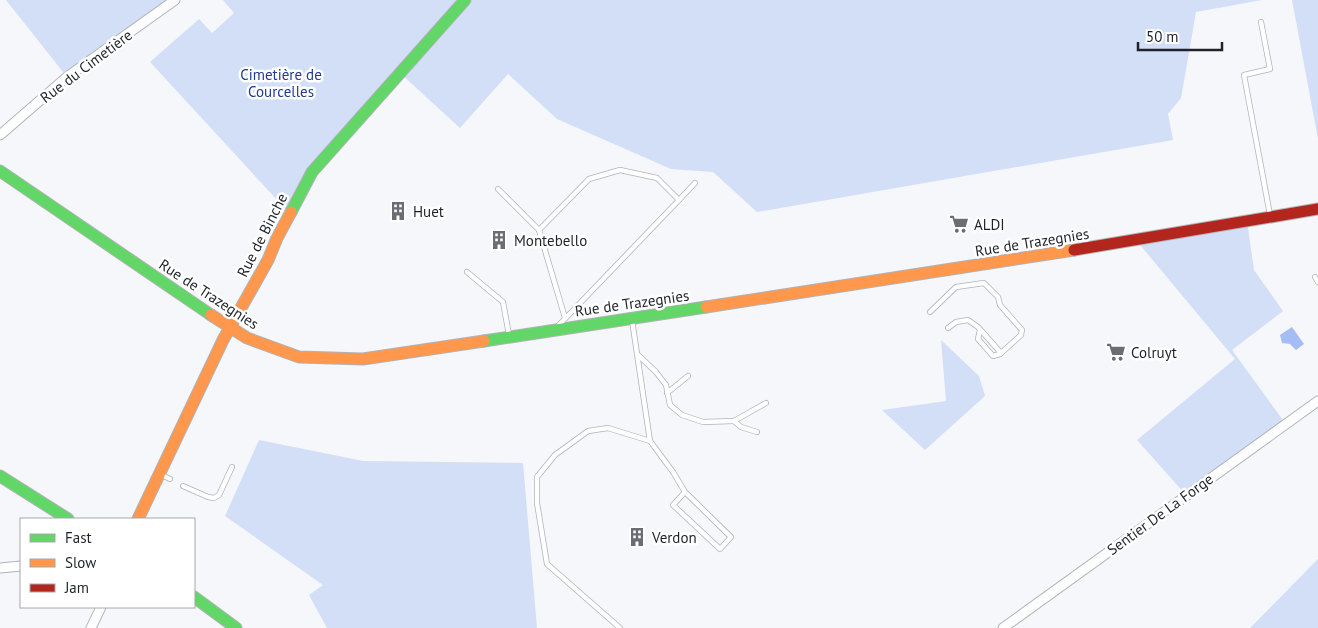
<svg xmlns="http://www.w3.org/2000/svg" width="1318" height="628" font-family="'PT Sans',sans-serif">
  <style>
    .green { fill: #d3dff7 }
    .water { fill: #a5bdf4 }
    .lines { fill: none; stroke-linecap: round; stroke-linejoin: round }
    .lane-casing { stroke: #b0b3b8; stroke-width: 6 }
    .street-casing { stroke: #b0b3b8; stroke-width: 11 }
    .fast-casing { stroke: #b0b3b8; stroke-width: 13 }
    .slow-casing { stroke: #b0b3b8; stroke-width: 13 }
    .jam-casing { stroke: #b0b3b8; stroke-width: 13 }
    .lane { stroke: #fefefe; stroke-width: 4.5 }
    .street { stroke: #fefefe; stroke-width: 9 }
    .fast { stroke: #63d668; stroke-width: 11 }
    .slow { stroke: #ff974d; stroke-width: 11 }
    .jam { stroke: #b3261e; stroke-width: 11 }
    .labels { text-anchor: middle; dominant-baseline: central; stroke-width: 5; stroke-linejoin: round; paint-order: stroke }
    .street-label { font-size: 15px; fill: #1f2229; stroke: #fff }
    .park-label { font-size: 15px; fill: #1e3a92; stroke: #fff }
    .poi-label { font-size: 15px; fill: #1f2229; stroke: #fff; text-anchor: start }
  </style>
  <rect width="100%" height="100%" fill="#f5f7fb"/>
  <g class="green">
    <polygon points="6,0 175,0 67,77"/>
    <polygon points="223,0 1262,0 1196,12 1181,98 1168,114 1173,140 757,212 713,172 671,169 557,119 508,74 460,128 400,73 312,172 290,214 150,62 199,19 212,33 234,13"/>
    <polygon points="1292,0 1318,0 1318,139"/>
    <polygon points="1247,221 1254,270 1283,311 1232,350 1285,423 1186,495 1137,440 1235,359 1136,240"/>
    <polygon points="941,340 979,376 985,396 925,450 882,410 946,401"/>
    <polygon points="259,440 363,461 523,463 537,628 327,628 309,595 323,585 225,516"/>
    <polygon points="1318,559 1318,628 1250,628"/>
  </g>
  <polygon class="water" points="1292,327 1304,344 1296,350 1290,344 1282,343 1280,335"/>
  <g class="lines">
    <g class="lane-casing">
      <g id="lane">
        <polyline points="1261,22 1270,69 1244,75 1270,215"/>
        <polyline points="498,189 539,230"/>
        <polyline points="679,200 695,183"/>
        <polyline points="467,272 503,302 509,335"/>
        <polyline points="1315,277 1318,282"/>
        <polyline points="930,312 956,287 984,283 998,297 1000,305 1022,330 1021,335 1000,354 993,356 978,339 980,330"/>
        <polyline points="632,320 650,441 673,472 685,492 731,537 720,549 673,505 685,492"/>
        <polyline points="558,326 679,200 657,178 620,170 589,179 539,230 565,318"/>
        <polyline points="948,328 956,322 968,320 978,327 1001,353"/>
        <polyline points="637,354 656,372 666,385 670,405 682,415 703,422 734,421 766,403"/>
        <polyline points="667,393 688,376"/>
        <polyline points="734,421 741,427 757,432"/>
        <polyline points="162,475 170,479"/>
        <polyline points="183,486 208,497 214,498 219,495 232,467"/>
        <polyline points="620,628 547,564 537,503 537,477 555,455 588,431 608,428 650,441"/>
      </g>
    </g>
    <g class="street-casing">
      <g id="street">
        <polyline points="0,135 67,77 175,0"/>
        <polyline points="0,568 21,566"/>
        <polyline points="91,628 101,607"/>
        <polyline points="1003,628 1318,401"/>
      </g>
    </g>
    <g class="fast-casing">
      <g id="fast">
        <polyline points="0,171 211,315"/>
        <polyline points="291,212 312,172 465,0"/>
        <polyline points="484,341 706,307"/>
        <polyline points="0,476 68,519"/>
        <polyline points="194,597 236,628"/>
      </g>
    </g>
    <g class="slow-casing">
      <g id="slow">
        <polyline points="706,307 1074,250"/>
        <polyline points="211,315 247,338 299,357 363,359 484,341"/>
        <polyline points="138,519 223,340 268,260 277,238 291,212"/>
      </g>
    </g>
    <g class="jam-casing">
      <polyline id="jam" points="1074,250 1318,209"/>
    </g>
    <use href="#lane" class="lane"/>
    <use href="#street" class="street"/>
    <use href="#fast" class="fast"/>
    <use href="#slow" class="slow"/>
    <use href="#jam" class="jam"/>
  </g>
  <defs>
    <g id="building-bare" transform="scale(1.5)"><path d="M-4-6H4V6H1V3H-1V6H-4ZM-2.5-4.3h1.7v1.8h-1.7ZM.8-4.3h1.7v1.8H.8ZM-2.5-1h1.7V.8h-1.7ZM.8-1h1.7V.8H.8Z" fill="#6a6d72" stroke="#fff" stroke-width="2.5" paint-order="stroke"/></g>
    <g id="supermarket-bare" transform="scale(1.5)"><path d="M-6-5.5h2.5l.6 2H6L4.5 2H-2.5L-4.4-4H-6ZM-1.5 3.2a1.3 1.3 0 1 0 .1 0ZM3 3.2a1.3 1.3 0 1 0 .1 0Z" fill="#6a6d72" stroke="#fff" stroke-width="2.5" paint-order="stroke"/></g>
  </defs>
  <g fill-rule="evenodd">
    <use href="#building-bare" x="398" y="211"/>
    <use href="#supermarket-bare" x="959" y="224"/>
    <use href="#building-bare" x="499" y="240"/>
    <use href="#supermarket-bare" x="1116" y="352"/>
    <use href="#building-bare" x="637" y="537"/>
  </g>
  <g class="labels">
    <g class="street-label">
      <text transform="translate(86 66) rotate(-37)">Rue du Cimetière</text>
      <text transform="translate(262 235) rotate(-63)">Rue de Binche</text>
      <text transform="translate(1032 242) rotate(-9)">Rue de Trazegnies</text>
      <text transform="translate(209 294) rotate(33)">Rue de Trazegnies</text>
      <text transform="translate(632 303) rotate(-8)">Rue de Trazegnies</text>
      <text transform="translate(1160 514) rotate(-36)">Sentier De La Forge</text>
    </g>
    <g class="park-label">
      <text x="281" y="74">Cimetière de<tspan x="281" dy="17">Courcelles</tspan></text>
    </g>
    <g class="poi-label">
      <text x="413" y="211">Huet</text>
      <text x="974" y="224">ALDI</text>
      <text x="514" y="240">Montebello</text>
      <text x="1131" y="352">Colruyt</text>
      <text x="652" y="537">Verdon</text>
    </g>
  </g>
  <rect x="20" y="518" width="175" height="90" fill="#ffffff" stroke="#a5a7a9"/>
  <rect x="30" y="534" width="25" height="8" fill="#63d668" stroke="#a5a7a9"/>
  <text x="65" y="543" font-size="15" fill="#1f2229">Fast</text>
  <rect x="30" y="559" width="25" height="8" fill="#ff974d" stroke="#a5a7a9"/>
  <text x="65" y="568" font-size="15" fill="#1f2229">Slow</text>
  <rect x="30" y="584" width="25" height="8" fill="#b3261e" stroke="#a5a7a9"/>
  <text x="65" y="593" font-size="15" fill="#1f2229">Jam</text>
  <path d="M1138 42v8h84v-8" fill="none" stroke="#1f2229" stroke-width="2.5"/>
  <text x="1146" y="42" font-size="15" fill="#1f2229" stroke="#ffffff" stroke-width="4" paint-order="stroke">50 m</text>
</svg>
